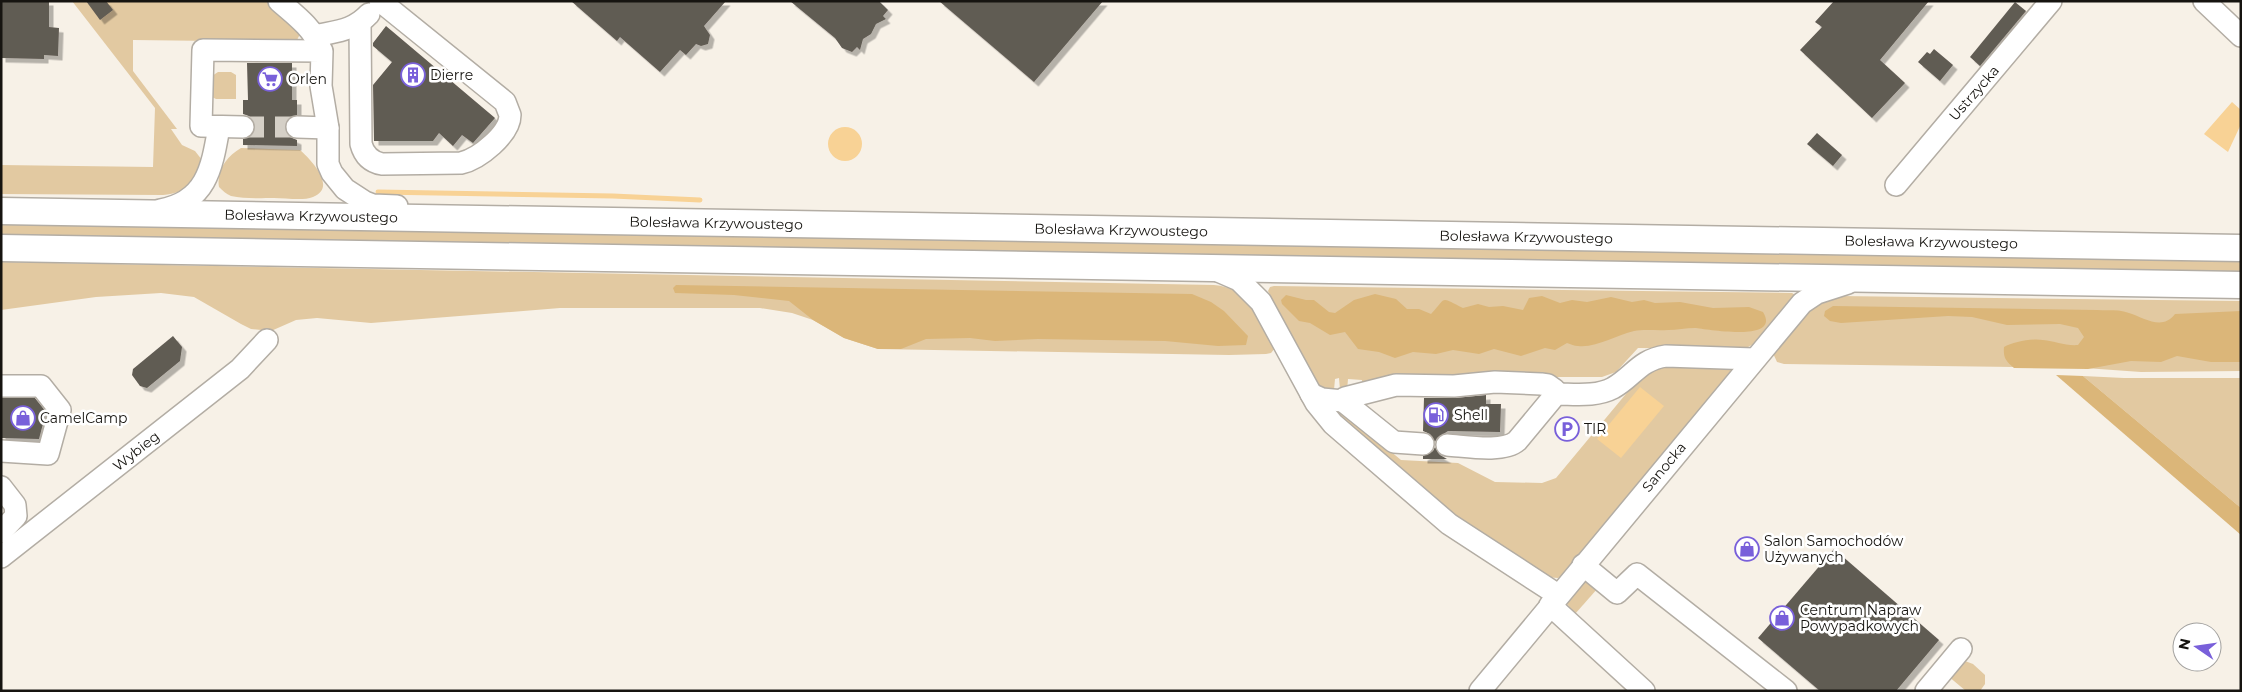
<svg xmlns="http://www.w3.org/2000/svg" width="2242" height="692" font-family="Montserrat,sans-serif">
  <style>
    .green { fill: #e2c9a1 }
    .forest { fill: #dbb679 }
    .water { fill: #f8d295 }
    .lines { fill: none; stroke-linecap: round; stroke-linejoin: round }
    .stream { stroke: #f8d295; stroke-width: 5 }
    .building { fill: #615b53; filter: url(#shadow) }
    .minor-tunnel { stroke: #d5d0c7; stroke-width: 21; stroke-dasharray: 21 11; stroke-linecap: butt }
    .minor-casing { stroke: #b3ada4; stroke-width: 24 }
    .major-casing { stroke: #b3ada4; stroke-width: 29 }
    .minor { stroke: #fff; stroke-width: 21 }
    .major { stroke: #fff; stroke-width: 26 }
    .labels { text-anchor: middle; dominant-baseline: central; stroke-width: 5; stroke-linejoin: round; paint-order: stroke }
    .poi-label { font-size: 14px; fill: #161410; stroke: #fff; text-anchor: start }
    .street-label { font-size: 14px; fill: #161410; stroke: #fff }
  </style>
  <defs>
    <filter id="shadow"><feDropShadow dx="4.5" dy="4.5" stdDeviation="0" flood-color="#0004"/></filter>
  </defs>
  <rect width="100%" height="100%" fill="#f7f1e7"/>
  <g class="green">
    <path d="M72 1H267L298 28 300 34 297 40 291 42 133 40V71L177 129H171L182 145 195 151 202 160C196 185 188 192 163 195L1 194V165L153 167 155 108Z"/>
    <polygon points="218,72 231,72 236,75 236,99 216,99 212,97 212,76"/>
    <path d="M241 148 300 150C310 159 338 187 313 197 303 201 286 198 274 198 261 198 244 199 231 196 226 194 223 191 219 187 216 171 227 156 241 148Z"/>
    <polygon points="1,221 2241,258 2241,276 1,238"/>
    <path d="M1 262 1214 285C1251 288 1259 319 1275 348L1271 353 1266 354 1229 355 878 349 844 338 813 320 792 313 760 308H560L371 323 317 318 296 320 271 331 251 329 241 324 194 297 161 293 96 297 1 310Z"/>
    <polygon points="1274,286 1792,293 1797,296 1756,343 1744,349 1638,348 1616,372 1602,377 1550,377 1362,390 1362,380 1348,379 1347,391 1340,390 1339,378 1335,379 1334,390 1321,387 1315,383 1268,291 1270,287"/>
    <path d="M1839 296 2241 301V371L2141 372 2085 368 1784 364 1777 362 1772 351C1794 326 1805 305 1839 296Z"/>
    <polygon points="1664,366 1728,367 1732,372 1568,572 1558,578 1546,577 1468,530 1336,413 1338,410 1342,411 1401,460 1458,463 1495,482 1542,483 1556,478 1635,383 1647,373"/>
    <polygon points="2083,376 2124,378 2241,378 2241,508"/>
    <path d="M1585 582 1598 588 1575 614 1567 604C1567 596 1577 584 1585 582Z"/>
    <polygon points="1965,661 1973,664 1985,675 1985,684 1980,691 1966,691 1948,676"/>
  </g>
  <g class="forest">
    <polygon points="676,285 1192,294 1211,302 1224,311 1248,336 1246,345 1218,346 1165,341 1038,339 995,341 970,338 926,339 901,349 878,349 844,338 813,320 789,301 734,295 675,293 673,288"/>
    <path d="M1375 294 1396 299 1407 309H1419L1431 314C1447 297 1439 296 1463 308L1478 304 1489 307 1503 306 1523 310 1529 298 1542 296 1560 303 1572 300 1587 302 1611 297 1632 302 1644 300 1655 303 1680 302 1713 308 1749 307 1763 312C1782 343 1706 329 1695 328 1686 328 1677 330 1668 330 1657 331 1645 329 1634 331 1616 335 1597 348 1578 346 1574 346 1571 344 1567 343L1555 350 1545 348 1521 356 1494 349 1479 354 1453 350 1436 354 1413 352 1395 358 1379 352 1358 349 1345 332 1330 335 1310 323 1299 321 1282 304 1281 300 1286 295 1306 300H1314L1329 312 1335 313 1354 300Z"/>
    <path d="M1833 306 2097 310C2107 311 2119 309 2129 313 2145 318 2162 331 2175 314L2241 311V362H2211L2177 356 2161 362 2131 361 2088 369 2014 368C2006 361 2003 358 2004 347 2013 342 2032 338 2043 340 2055 341 2065 346 2078 345L2084 337 2078 328 2060 324 2007 325 1972 317 1948 316 1841 323 1830 321 1824 316 1825 311Z"/>
    <polygon points="2056,375 2083,376 2241,508 2241,535"/>
  </g>
  <g class="water">
    <polygon points="2232,102 2241,110 2241,124 2228,152 2204,134"/>
    <circle cx="845" cy="144" r="17"/>
    <polygon points="1640,387 1664,406 1621,458 1597,439"/>
  </g>
  <g class="lines">
    <polyline class="stream" points="378,192 613,196 700,200"/>
  </g>
  <g class="building">
    <polygon points="1,1 49,1 49,27 59,28 58,56 44,55 44,59 1,58"/>
    <polygon points="86,1 106,1 113,10 100,20"/>
    <polygon points="571,1 726,1 704,26 710,35 708,44 701,46 696,44 686,55 680,50 660,72 620,37 617,41"/>
    <polygon points="790,1 879,1 888,10 883,16 886,19 876,24 871,34 863,39 860,50 857,47 852,52 842,48 835,38"/>
    <polygon points="939,1 1103,1 1034,82"/>
    <polygon points="1834,1 1929,1 1880,60 1905,83 1872,118 1800,50 1822,27 1815,22"/>
    <polygon points="2015,2 2026,11 1980,66 1970,57"/>
    <polygon points="386,26 495,118 473,143 462,135 453,146 439,133 433,141 374,141 373,85 392,62 373,46 373,43"/>
    <polygon points="1934,49 1953,65 1940,81 1918,62 1927,52 1930,54"/>
    <polygon points="247,63 292,63 292,100 297,100 297,115 287,120 285,127 290,137 297,140 297,146 243,145 243,139 253,134 255,128 254,121 249,116 243,114 243,100 248,100"/>
    <polygon points="1817,133 1842,155 1833,166 1807,144"/>
    <polygon points="173,336 182,347 180,361 147,388 140,386 132,375 133,369"/>
    <polygon points="1486,395 1486,404 1501,404 1500,432 1448,431 1437,438 1435,442 1430,434 1423,431 1424,398 1455,398"/>
    <polygon points="1,398 35,398 46,412 39,439 1,438"/>
    <polygon points="1435,447 1440,455 1447,459 1423,459 1423,456 1433,451"/>
    <polygon points="1834,549 1939,640 1896,691 1820,691 1758,638"/>
  </g>
  <g class="lines">
    <polyline class="minor-tunnel" points="243,127 297,127"/>
    <g class="minor-casing">
      <g id="minor">
        <path d="M279 1C295 15 312 27 320 47"/>
        <polyline points="2204,1 2241,36"/>
        <path d="M360 23 361 144C364 155 371 162 382 164L461 163C479 159 510 134 510 115L505 102 380 1"/>
        <path d="M315 36C337 31 353 31 369 14"/>
        <polyline points="243,127 201,126 203,50 322,51 321,86 328,128 328,164 332,173 345,189 365,202 373,205 397,206"/>
        <polyline points="297,127 328,128"/>
        <polyline points="1896,185 2051,1"/>
        <path d="M160 210C207 202 212 167 219 127"/>
        <polyline points="1216,270 1239,280 1261,302 1316,403 1333,424 1449,524 1558,595"/>
        <polyline points="1,386 41,386 60,410 48,454 1,451"/>
        <polyline points="1311,394 1322,399 1343,401 1345,398 1396,385 1454,386 1495,382 1541,384 1548,385 1555,390 1556,394"/>
        <polyline points="1343,401 1394,442 1423,444"/>
        <path d="M1447 445C1465 446 1503 453 1517 441L1556 394C1575 394 1596 397 1613 388 1634 376 1639 360 1666 356L1754 359"/>
        <polyline points="1,487 15,505 16,516 1,532"/>
        <polyline points="1,557 240,369 267,340"/>
        <polyline points="1583,565 1617,593 1637,574 1786,691"/>
        <polyline points="1550,605 1644,691"/>
        <polyline points="1480,691 1802,303 1817,293 1848,283"/>
        <polyline points="1926,691 1961,649"/>
      </g>
    </g>
    <g class="major-casing">
      <g id="major">
        <polyline points="1,211 2241,248"/>
        <polyline points="1,248 2241,285"/>
      </g>
    </g>
    <use href="#minor" class="minor"/>
    <use href="#major" class="major"/>
  </g>
  <defs>
    <g id="building-ring" transform="scale(1.25)"><circle r="9.5" fill="#fff" stroke="#7960da" stroke-width="1.5"/><path d="M-4-6H4V6H1V3H-1V6H-4ZM-2.5-4.3h1.7v1.8h-1.7ZM.8-4.3h1.7v1.8H.8ZM-2.5-1h1.7V.8h-1.7ZM.8-1h1.7V.8H.8Z" fill="#7960da"/></g>
    <g id="supermarket-ring" transform="scale(1.25)"><circle r="9.5" fill="#fff" stroke="#7960da" stroke-width="1.5"/><path d="M-6-5.5h2.5l.6 2H6L4.5 2H-2.5L-4.4-4H-6ZM-1.5 3.2a1.3 1.3 0 1 0 .1 0ZM3 3.2a1.3 1.3 0 1 0 .1 0Z" fill="#7960da"/></g>
    <g id="fuel-ring" transform="scale(1.25)"><circle r="9.5" fill="#fff" stroke="#7960da" stroke-width="1.5"/><path d="M-5.5-6h7V0h2V4h1.3V-2.5L3-4.5l.8-.8L6-3V5H2.5V1h-1V6h-7ZM-4.2-4.7v3.2H.2V-4.7Z" fill="#7960da"/></g>
    <g id="shop-ring" transform="scale(1.25)"><circle r="9.5" fill="#fff" stroke="#7960da" stroke-width="1.5"/><path d="M-5-2.5h2.3a2.7 3.5 0 0 1 5.4 0H5L5.5 6h-11ZM-1.5-2.5h3a1.5 2.3 0 0 0-3 0Z" fill="#7960da"/></g>
    <g id="parking-ring" transform="scale(1.25)"><circle r="9.5" fill="#fff" stroke="#7960da" stroke-width="1.5"/><path d="M-3.5-5.5H1a3.5 3.5 0 0 1 0 7H-1V5.5H-3.5ZM-1-3.4V-.6H.8a1.4 1.4 0 0 0 0-2.8Z" fill="#7960da"/></g>
  </defs>
  <g fill-rule="evenodd">
    <use href="#building-ring" x="413" y="75"/>
    <use href="#supermarket-ring" x="270" y="79"/>
    <use href="#fuel-ring" x="1436" y="415"/>
    <use href="#shop-ring" x="23" y="418"/>
    <use href="#parking-ring" x="1567" y="429"/>
    <use href="#shop-ring" x="1747" y="549"/>
    <use href="#shop-ring" x="1782" y="618"/>
  </g>
  <g class="labels">
    <g class="poi-label">
      <text x="430" y="75">Dierre</text>
      <text x="288" y="79">Orlen</text>
      <text x="1454" y="415">Shell</text>
      <text x="40" y="418">CamelCamp</text>
      <text x="1584" y="429">TIR</text>
      <text x="1764" y="541">Salon Samochodów<tspan x="1764" dy="16">Używanych</tspan></text>
      <text x="1800" y="610">Centrum Napraw<tspan x="1800" dy="16">Powypadkowych</tspan></text>
    </g>
    <g class="street-label">
      <text transform="translate(1974 93) rotate(-49)">Ustrzycka</text>
      <text transform="translate(311 216) rotate(1)">Bolesława Krzywoustego</text>
      <text transform="translate(716 223) rotate(1)">Bolesława Krzywoustego</text>
      <text transform="translate(1121 230) rotate(1)">Bolesława Krzywoustego</text>
      <text transform="translate(1526 237) rotate(1)">Bolesława Krzywoustego</text>
      <text transform="translate(1931 242) rotate(1)">Bolesława Krzywoustego</text>
      <text transform="translate(136 451) rotate(-38)">Wybieg</text>
      <text transform="translate(1664 467) rotate(-50)">Sanocka</text>
    </g>
  </g>
  <rect width="2242" height="692" fill="none" stroke="#161410" stroke-width="5"/>
  <g transform="translate(2197 647) rotate(283)"><circle r="24" fill="#ffffff" stroke="#a2a19f"/>
  <path d="M0-4L9 19L0 12L-9 19Z" fill="#7960da"/>
  <text y="-8" font-size="14" font-weight="bold" text-anchor="middle" fill="#161410">N</text>
  </g>
</svg>
